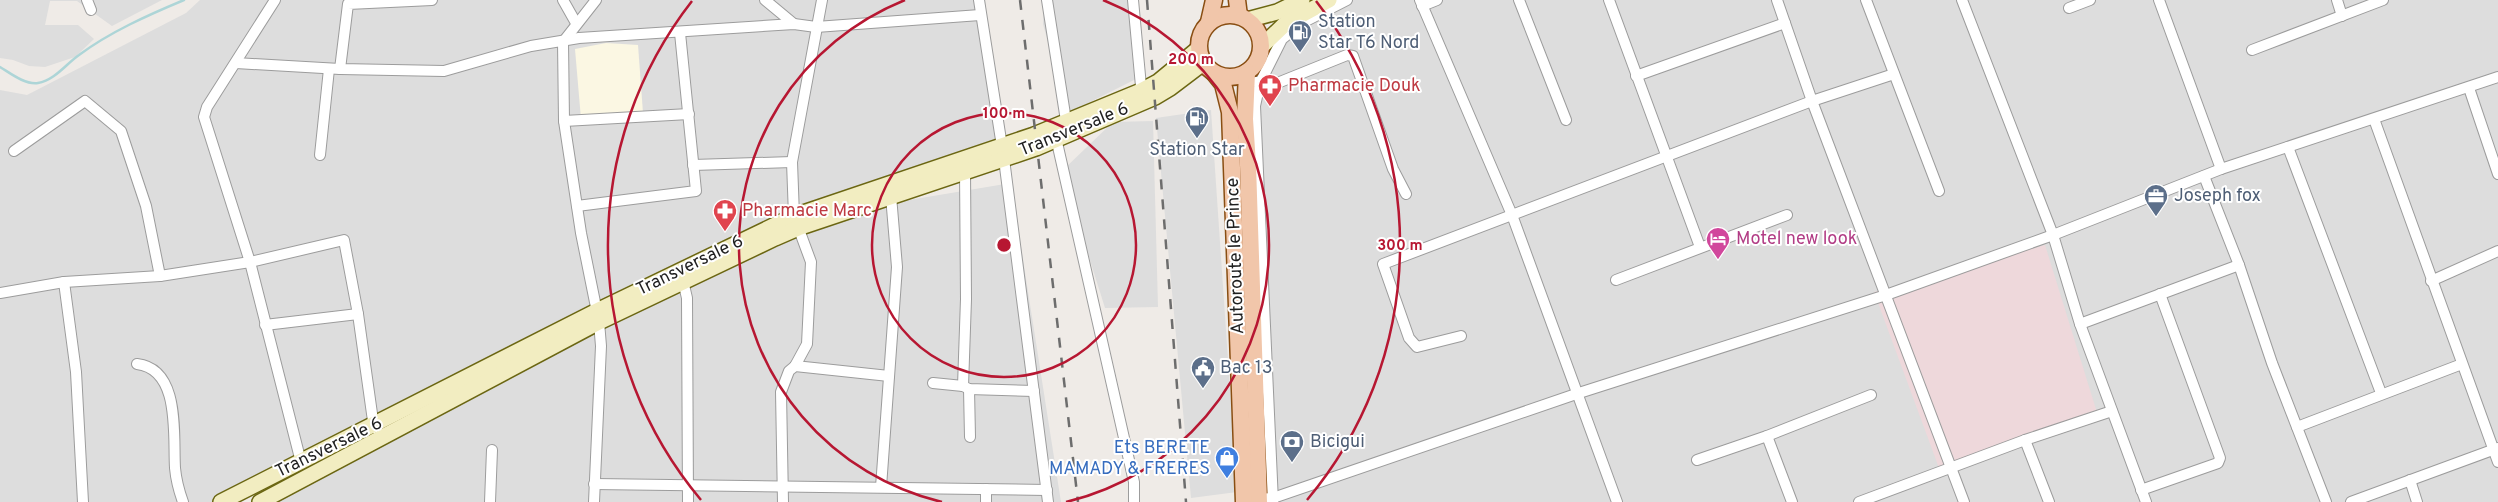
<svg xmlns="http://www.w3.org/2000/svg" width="2498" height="502" font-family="Overpass,sans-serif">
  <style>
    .residential { fill: #ddd }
    .commercial { fill: #eed8db }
    .education { fill: #fbf7e3 }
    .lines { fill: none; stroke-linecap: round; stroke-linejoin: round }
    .stream { stroke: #add5d7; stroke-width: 2.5 }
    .minor-casing { stroke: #9c9c9c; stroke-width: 12 }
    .secondary-casing { stroke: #6b6612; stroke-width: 18 }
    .primary-casing { stroke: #894e12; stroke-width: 19 }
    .minor { stroke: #fff; stroke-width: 10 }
    .secondary { stroke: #f2edc1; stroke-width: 15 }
    .primary { stroke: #f1c6aa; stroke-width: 16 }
    .rail { stroke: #6d6d6d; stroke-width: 2.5; stroke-dasharray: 10 10; stroke-linecap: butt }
    .ring { fill: none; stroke: #b71732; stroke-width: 2.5 }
    .labels { text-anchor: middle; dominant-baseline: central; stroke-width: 4; stroke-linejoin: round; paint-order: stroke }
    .service-label { font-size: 18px; fill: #4e5e75; stroke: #fff; text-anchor: start }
    .health-label { font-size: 18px; fill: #be3a42; stroke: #fff; text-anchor: start }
    .street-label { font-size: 18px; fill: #1f1f1f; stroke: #fff }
    .hotel-label { font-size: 18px; fill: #b23c85; stroke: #fff; text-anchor: start }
    .shop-label { font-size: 18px; fill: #366cbe; stroke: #fff; text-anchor: end }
    .centre { fill: #b71732; stroke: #fff; stroke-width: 2.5 }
    .ring-label { font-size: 15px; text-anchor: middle; font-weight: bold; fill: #b71732; stroke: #fff; stroke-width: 4; stroke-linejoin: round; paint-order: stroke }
  </style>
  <rect width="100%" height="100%" fill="#efebe7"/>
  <g class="residential">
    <polygon points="0,0 162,0 112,26 77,1 50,1 45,25 78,25 94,39 75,57 45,67 29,66 13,60 0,58"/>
    <polygon points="200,0 985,0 998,152 822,203 227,502 0,502 0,90 27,95 186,13"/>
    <polygon points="1044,0 1135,0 1138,78 1068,113 1043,24"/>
    <polygon points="1340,0 2498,0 2498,502 1269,502 1251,87 1285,28"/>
    <polygon points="1211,110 1237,492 1191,498 1156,118"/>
    <polygon points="1153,121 1158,307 1105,308 1062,171 1113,122"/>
    <polygon points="1011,183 1061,502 274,502 400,431 752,253 879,205"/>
  </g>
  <polygon class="commercial" points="2045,245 2099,419 1939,468 1874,292"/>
  <polygon class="education" points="606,43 638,45 643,113 581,119 575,49"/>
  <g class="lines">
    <path class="stream" d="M0 67C10 73 25 85 38 83 55 80 66 64 79 55 110 32 148 15 184 0"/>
    <g class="minor-casing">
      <g id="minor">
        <polyline points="87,0 91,10"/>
        <polyline points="275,0 207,107 204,117 250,262 301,462"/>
        <polyline points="563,0 576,23"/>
        <polyline points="765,0 794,24"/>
        <polyline points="979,0 1004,159 1048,502"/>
        <polyline points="1047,0 1067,127"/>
        <polyline points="1133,0 1142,97"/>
        <polyline points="1420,0 1512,215 1617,502"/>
        <polyline points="1519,0 1566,120"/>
        <polyline points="1609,0 1700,247"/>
        <polyline points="1777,0 1812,101 1964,502"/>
        <polyline points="1866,0 1939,191"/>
        <polyline points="1962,0 2053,235 2080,324 2146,502"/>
        <polyline points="2159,0 2221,169"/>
        <polyline points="2337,0 2342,16"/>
        <polyline points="1422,6 1437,0"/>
        <polyline points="2069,8 2090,0"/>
        <polyline points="2252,50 2383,0"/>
        <polyline points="236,63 340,69 444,71 531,46 579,38 794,24 816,27 980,15"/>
        <polyline points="340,69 348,4 432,0"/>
        <polyline points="1636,76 1785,23"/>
        <polyline points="1256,82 1275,84 1347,55 1353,56 1393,169 1406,194"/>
        <polyline points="2469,88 2498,174"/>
        <polyline points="2374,119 2498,462"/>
        <polyline points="564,121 689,114"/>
        <polyline points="1056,138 1134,482 1134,502"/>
        <polyline points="2288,147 2381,393"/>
        <polyline points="14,151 85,101 121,131 146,206 160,276"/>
        <polyline points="320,155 329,69"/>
        <polyline points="693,165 792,162"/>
        <polyline points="2204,176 2239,265 2272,363 2326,502"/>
        <polyline points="577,206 696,191 680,33"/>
        <polyline points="1616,280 1787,215"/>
        <polyline points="683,281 687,298 688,502"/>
        <polyline points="2431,281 2498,251"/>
        <polyline points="64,282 76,372 83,502"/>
        <polyline points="0,293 64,282 160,276 250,262 344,240 358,314 374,428"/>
        <polyline points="2080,324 2239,265"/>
        <polyline points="265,325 358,314"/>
        <polyline points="1461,336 1417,347 1409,338 1383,264 1812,101 1894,74"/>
        <path d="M137 364C181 369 173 436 175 468 176 479 179 491 183 502"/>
        <polyline points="795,366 889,376"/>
        <polyline points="933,383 963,386 969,389 1034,391"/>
        <polyline points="963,386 966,299 965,171"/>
        <polyline points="969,389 970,437"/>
        <polyline points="2297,427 2462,364"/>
        <polyline points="1767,436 1792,502"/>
        <polyline points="2025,440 2049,502"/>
        <polyline points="1697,460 1767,436 1871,395"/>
        <polyline points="2410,480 2417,502"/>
        <polyline points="594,484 1047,490"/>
        <polyline points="881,487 897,267 891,196"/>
        <polyline points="2141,490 2218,463 2220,458 2160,294"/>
        <polyline points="1259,499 1273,498 1579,393 1886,295 2053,235 2221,169 2498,77"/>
        <polyline points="490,502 492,450"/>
        <polyline points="594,502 601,346 599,322 581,233 564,121 563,42 596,0"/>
        <polyline points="783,502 781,392 789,371 795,366 807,344 811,262 794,216 792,162 822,0"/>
        <polyline points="986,502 986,489"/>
        <polyline points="1273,502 1255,106 1260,83 1282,39 1302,23 1347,0"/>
        <polyline points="1859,502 2025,440 2112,411"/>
        <polyline points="2351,502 2498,448"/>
      </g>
    </g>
    <g class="secondary-casing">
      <g id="secondary">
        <polyline points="1247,20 1277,12 1302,0"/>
        <polyline points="1262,46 1285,24 1329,0"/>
        <polyline points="221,502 597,311 794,216 1034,135 1141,91 1158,82 1198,49"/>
        <polyline points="260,502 599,322 775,238 798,228 1036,148 1155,97 1170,88 1203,63"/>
      </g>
    </g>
    <g class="primary-casing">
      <g id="primary">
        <polyline points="1237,0 1239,16"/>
        <circle cx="1230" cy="46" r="31"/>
        <polyline points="1209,22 1214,0"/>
        <polyline points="1247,72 1245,119 1248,165 1259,502"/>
        <polyline points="1215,74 1223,84 1230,112 1244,502"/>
      </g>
    </g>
    <use href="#minor" class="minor"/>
    <use href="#secondary" class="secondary"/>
    <use href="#primary" class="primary"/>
    <g class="rail">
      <polyline points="1020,0 1078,502"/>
      <polyline points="1147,0 1186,502"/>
    </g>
  </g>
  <g class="ring">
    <circle cx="1004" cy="245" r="132"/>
    <path d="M942 502A264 264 0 0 1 905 0M1103 0A264 264 0 0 1 1066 502"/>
    <path d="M701 500A396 396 0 0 1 692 1M1316 1A396 396 0 0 1 1307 500"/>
  </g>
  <defs>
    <g id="fuel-pin" transform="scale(1.25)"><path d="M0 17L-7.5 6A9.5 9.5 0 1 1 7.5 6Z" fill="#5c6f8a" stroke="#fff"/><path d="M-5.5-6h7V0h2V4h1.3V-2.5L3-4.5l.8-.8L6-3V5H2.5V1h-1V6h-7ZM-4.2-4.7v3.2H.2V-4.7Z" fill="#fff"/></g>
    <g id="pharmacy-pin" transform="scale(1.25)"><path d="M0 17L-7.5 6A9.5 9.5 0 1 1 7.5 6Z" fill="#e0444e" stroke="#fff"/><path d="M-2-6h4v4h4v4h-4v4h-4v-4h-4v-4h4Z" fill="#fff"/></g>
    <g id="office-pin" transform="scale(1.25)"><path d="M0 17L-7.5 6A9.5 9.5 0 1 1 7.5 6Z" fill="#5c6f8a" stroke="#fff"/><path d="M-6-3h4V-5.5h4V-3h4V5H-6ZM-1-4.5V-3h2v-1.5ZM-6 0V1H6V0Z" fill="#fff"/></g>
    <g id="hotel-pin" transform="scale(1.25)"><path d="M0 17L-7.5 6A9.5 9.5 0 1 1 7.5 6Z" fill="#d1479c" stroke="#fff"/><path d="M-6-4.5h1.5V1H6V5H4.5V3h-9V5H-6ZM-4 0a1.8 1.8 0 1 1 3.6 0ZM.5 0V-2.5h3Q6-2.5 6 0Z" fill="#fff"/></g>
    <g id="civic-pin" transform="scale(1.25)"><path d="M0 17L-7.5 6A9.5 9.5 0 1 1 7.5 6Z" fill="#5c6f8a" stroke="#fff"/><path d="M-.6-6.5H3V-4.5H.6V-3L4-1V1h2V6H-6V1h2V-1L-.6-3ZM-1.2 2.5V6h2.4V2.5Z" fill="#fff"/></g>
    <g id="bank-pin" transform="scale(1.25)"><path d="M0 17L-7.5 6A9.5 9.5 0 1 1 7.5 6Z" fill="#5c6f8a" stroke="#fff"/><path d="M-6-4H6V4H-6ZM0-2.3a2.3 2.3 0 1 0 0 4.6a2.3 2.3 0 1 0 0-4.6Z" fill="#fff"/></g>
    <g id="shop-pin" transform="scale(1.25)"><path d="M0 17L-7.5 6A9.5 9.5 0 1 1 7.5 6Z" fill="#3f7fe0" stroke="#fff"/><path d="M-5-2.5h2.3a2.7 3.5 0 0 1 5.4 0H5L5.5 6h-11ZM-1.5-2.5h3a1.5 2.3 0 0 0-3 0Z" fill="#fff"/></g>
  </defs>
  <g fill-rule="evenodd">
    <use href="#fuel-pin" x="1300" y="32"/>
    <use href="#pharmacy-pin" x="1270" y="86"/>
    <use href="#fuel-pin" x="1197" y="118"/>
    <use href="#office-pin" x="2156" y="196"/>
    <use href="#pharmacy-pin" x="725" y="211"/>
    <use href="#hotel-pin" x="1718" y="239"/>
    <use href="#civic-pin" x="1203" y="368"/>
    <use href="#bank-pin" x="1292" y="442"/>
    <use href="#shop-pin" x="1227" y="458"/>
  </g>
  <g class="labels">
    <g class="service-label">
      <text x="1318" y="22">Station<tspan x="1318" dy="21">Star T6 Nord</tspan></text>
      <text x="1197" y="150" text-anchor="middle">Station Star</text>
      <text x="2174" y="196">Joseph fox</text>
      <text x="1220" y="368">Bac 13</text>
      <text x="1310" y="442">Bicigui</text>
    </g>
    <g class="health-label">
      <text x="1288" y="86">Pharmacie Douk</text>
      <text x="742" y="211">Pharmacie Marc</text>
    </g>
    <g class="street-label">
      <text transform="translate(1074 130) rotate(-22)">Transversale 6</text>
      <text transform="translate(1236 256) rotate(-92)">Autoroute le Prince</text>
      <text transform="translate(690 266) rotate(-26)">Transversale 6</text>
      <text transform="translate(329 448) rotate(-26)">Transversale 6</text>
    </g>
    <g class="hotel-label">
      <text x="1736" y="239">Motel new look</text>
    </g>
    <g class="shop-label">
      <text x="1210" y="448">Ets BERETE<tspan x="1210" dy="21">MAMADY &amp; FRERES</tspan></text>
    </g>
  </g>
  <circle cx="1004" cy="245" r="8" class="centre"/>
  <g class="ring-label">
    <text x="1191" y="64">200 m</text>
    <text x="1004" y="118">100 m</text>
    <text x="1400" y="250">300 m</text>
  </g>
</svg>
